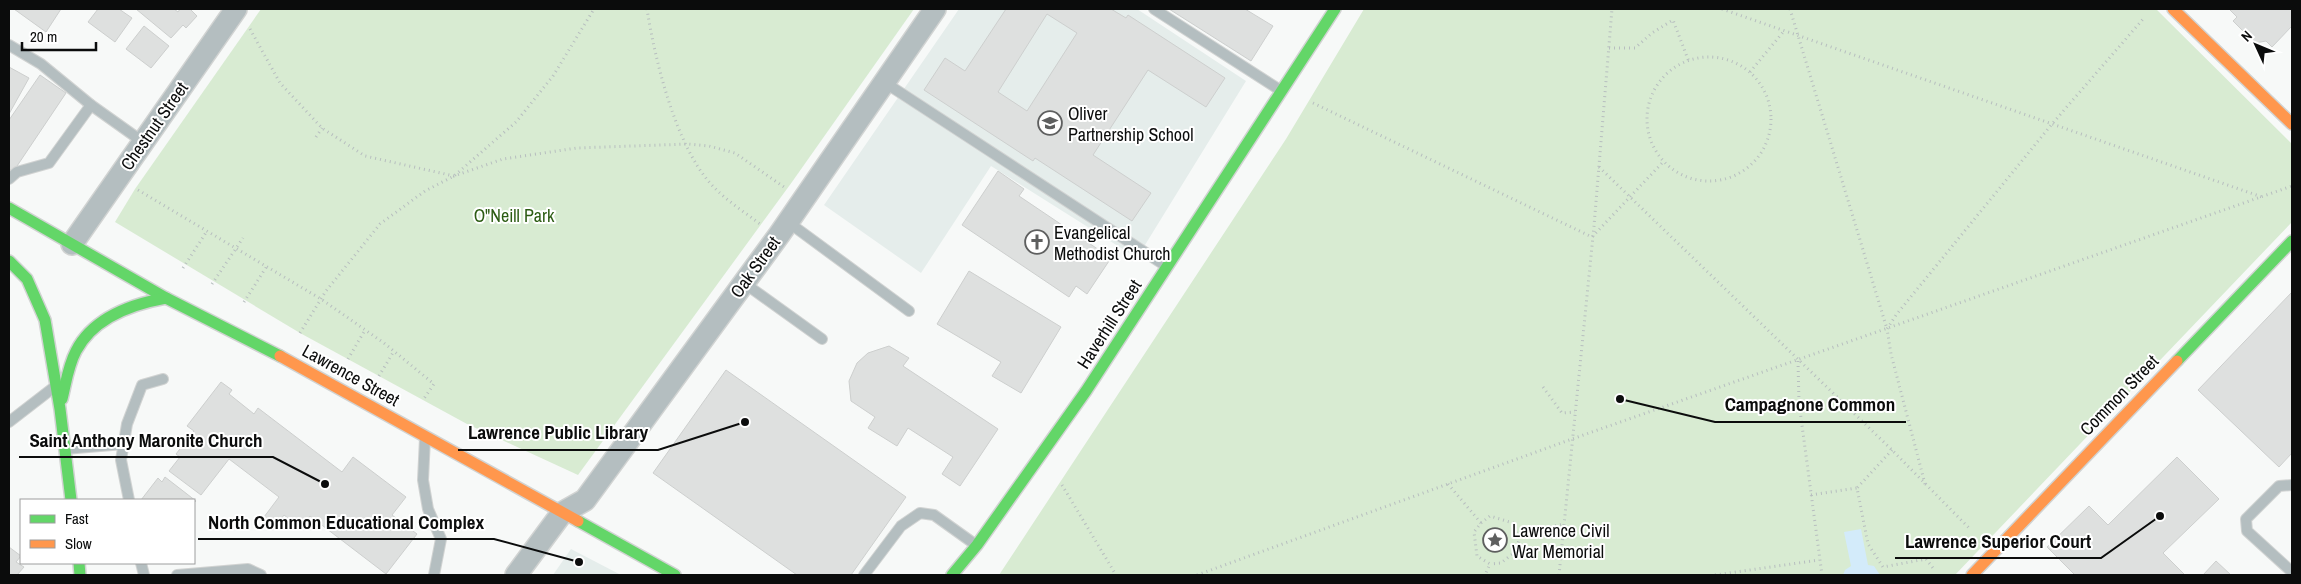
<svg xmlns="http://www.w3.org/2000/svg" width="2301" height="584" font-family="'Archivo Narrow',sans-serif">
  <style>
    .built { fill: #e5edeb }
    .green { fill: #d8ebd2 }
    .water { fill: #d3ebfa }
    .building { fill: #dee0df; stroke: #cdcfce; fill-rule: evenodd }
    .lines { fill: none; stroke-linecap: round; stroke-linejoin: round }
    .lane-casing { stroke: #d1d3d2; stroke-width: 12 }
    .street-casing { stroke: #d1d3d2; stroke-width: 24 }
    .fast-casing { stroke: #d1d3d2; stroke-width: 14 }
    .slow-casing { stroke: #d1d3d2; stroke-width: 14 }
    .path { stroke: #b7bebf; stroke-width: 3; stroke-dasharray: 1 4; stroke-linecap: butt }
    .lane { stroke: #b4bec0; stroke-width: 10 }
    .street { stroke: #b4bec0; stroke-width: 21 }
    .fast { stroke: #63d668; stroke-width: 11 }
    .slow { stroke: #ff974d; stroke-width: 11 }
    .labels { text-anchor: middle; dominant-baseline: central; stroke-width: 4; stroke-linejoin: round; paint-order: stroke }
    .poi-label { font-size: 18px; fill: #0b0c0c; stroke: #fff; text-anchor: start }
    .street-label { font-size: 18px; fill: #0b0c0c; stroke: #fff }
    .park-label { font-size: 18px; fill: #2c5c13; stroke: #fff }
    .leader { fill: none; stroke: #0b0c0c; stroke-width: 2 }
    .callout-dot { fill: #0b0c0c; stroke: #fff; stroke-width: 2 }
    .callout-label { font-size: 19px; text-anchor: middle; font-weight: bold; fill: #0b0c0c; stroke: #fff; stroke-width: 4; stroke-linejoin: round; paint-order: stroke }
  </style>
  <rect width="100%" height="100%" fill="#f7f9f8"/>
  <g class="built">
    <polygon points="959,9 1137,9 1246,81 1137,258 991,166 921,273 824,205"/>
    <polygon points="571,549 621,575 553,575"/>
  </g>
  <g class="green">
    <polygon points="261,9 914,9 792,182 578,475 467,424 300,333 115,222 135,189"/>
    <polygon points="1364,9 2156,9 2292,144 2292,222 1955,575 999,575 1286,139"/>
  </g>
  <polygon class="water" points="1861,529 1868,565 1874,566 1880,575 1843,575 1845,570 1851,566 1844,532"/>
  <g class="building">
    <polygon points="14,9 61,9 46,32"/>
    <polygon points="98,9 119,9 132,18 115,42 88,22"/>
    <polygon points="136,9 174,9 178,12 180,9 190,9 197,16 186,28 183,25 171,38"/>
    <path d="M1006 9H1111L1126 18 1128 15 1225 78 1206 107 1148 70 1093 155 1151 193 1132 221 1035 158 1033 161 924 90 945 58 965 71ZM1047 14 1077 33 1027 111 998 92Z"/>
    <polygon points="1169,9 1245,9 1273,26 1251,61"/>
    <polygon points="2229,9 2292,9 2292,26 2272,47 2266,41 2255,43 2233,21 2237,17"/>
    <polygon points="144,26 169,46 151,68 126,49"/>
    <polygon points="9,67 29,78 9,114"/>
    <polygon points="40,75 66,93 13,172 9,169 9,120"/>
    <polygon points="998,171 1024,189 1019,196 1111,258 1087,294 1076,286 1069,297 962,225"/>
    <polygon points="969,271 1061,327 1021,393 992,376 1001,362 937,324"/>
    <polygon points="2292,292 2292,453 2279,467 2198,390"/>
    <polygon points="889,346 909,358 903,366 998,429 960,486 942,474 953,457 908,428 897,446 868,428 875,417 851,401 849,381 857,363 868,353"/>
    <polygon points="726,370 906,497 851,575 797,575 653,473"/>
    <polygon points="221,382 232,390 229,394 254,414 258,408 342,472 353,457 406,497 392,515 417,534 386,574 310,516 301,528 284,515 273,530 261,521 279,497 229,459 201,495 169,471 180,457 176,454 194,431 187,426"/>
    <polygon points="2177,457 2219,499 2163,553 2185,575 2075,575 2047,547 2089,506 2108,525"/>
    <polygon points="165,477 196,501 194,503 194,500 141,500 158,478 162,482"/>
    <polygon points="9,547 21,556 16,562 24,567 17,575 9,575"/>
    <polygon points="2216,561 2231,575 2203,575"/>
  </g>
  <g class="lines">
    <g class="lane-casing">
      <g id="lane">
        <polyline points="1154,9 1280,90"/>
        <polyline points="9,45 41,64 91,105 143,142"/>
        <polyline points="884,82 1166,266"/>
        <polyline points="9,179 17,172 49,163 91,105"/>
        <polyline points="788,222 909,311"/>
        <polyline points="744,283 822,339"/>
        <polyline points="9,422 53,388"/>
        <polyline points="425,438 423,480 428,509 441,539 434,575"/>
        <polyline points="65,449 124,444"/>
        <polyline points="2292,485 2279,486 2246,519 2247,531 2292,572"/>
        <polyline points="129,500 121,460 127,424 142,385 163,379"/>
        <polyline points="141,563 144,575"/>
        <polyline points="177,575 248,569 261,575"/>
        <polyline points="864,575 901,526 920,513 934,515 976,545"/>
      </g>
    </g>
    <g class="street-casing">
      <g id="street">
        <polyline points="72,244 236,9"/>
        <polyline points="516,575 562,513 585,500 779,235 935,9"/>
      </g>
    </g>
    <g class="fast-casing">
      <g id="fast">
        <polyline points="9,208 166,298 280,356"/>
        <polyline points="9,261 27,279 45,320 60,409 71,500"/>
        <polyline points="2177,361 2292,241"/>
        <path d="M62 399C66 383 68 366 76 351 93 318 132 304 166 298"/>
        <polyline points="578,521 675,575"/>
        <polyline points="79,563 80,575"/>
        <polyline points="952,575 977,545 1086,391 1335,9"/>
      </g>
    </g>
    <g class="slow-casing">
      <g id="slow">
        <polyline points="2173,9 2292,124"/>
        <polyline points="280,356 578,521"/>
        <polyline points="1972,575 2177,361"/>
      </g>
    </g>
    <g class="path">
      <path d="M647 9C655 60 675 143 710 183 724 199 743 211 760 224"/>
      <polyline points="1722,9 2262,197"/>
      <polyline points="1790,9 1887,329"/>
      <polyline points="250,29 280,83 322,128 365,156 454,176 503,159 577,148 688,144 709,146 735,153 784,187"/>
      <polyline points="1609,48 1635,48 1652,33 1673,20 1689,62"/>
      <circle cx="1709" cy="119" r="62"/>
      <polyline points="1750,72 1784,31"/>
      <polyline points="1313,103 1592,237 1664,161"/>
      <polyline points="316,137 322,128"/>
      <polyline points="1599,167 1892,450 1971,530"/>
      <polyline points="138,190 321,299 384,343 434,384 423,400"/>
      <polyline points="183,268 207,231"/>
      <polyline points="212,284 243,238"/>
      <polyline points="244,302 267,266"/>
      <polyline points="300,333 326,291 380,224 425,191 454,176 516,122 553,76 594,9"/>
      <polyline points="348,359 365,330"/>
      <polyline points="1798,361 1799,403 1822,575"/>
      <polyline points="379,376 394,351"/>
      <polyline points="1543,387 1562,413 1575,412"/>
      <polyline points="1892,450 1857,488 1868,544 1883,567 1926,559 1933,568"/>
      <polyline points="1448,484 1481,523 1474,532 1477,556 1490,564 1485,575"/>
      <polyline points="1925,484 1891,354 1887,329 1896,315 2052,124 2144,18"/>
      <polyline points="1062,485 1116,575"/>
      <polyline points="1811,495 1857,488"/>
      <polyline points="1481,523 1490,516 1513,523 1519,540 1515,552 1501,563 1490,564"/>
      <polyline points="1516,534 1564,524"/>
      <polyline points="1197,575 1572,439 2292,186"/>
      <polyline points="1559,575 1594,226 1612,9"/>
      <polyline points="1715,575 1819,560"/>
    </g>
    <use href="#lane" class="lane"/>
    <use href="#street" class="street"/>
    <use href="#fast" class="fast"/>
    <use href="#slow" class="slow"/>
  </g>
  <defs>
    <g id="school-ring" transform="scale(1.25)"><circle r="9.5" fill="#fff" stroke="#5e5f5f" stroke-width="1.5"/><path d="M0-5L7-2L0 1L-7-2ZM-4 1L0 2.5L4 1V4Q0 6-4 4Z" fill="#5e5f5f"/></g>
    <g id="church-ring" transform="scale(1.25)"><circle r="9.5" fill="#fff" stroke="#5e5f5f" stroke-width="1.5"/><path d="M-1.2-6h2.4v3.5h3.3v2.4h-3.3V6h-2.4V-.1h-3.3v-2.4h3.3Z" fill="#5e5f5f"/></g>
    <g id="sight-ring" transform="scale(1.25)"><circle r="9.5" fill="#fff" stroke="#5e5f5f" stroke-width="1.5"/><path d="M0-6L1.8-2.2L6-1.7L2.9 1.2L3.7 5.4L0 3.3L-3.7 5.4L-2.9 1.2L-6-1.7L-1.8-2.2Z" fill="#5e5f5f"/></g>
  </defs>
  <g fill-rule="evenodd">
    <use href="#school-ring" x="1050" y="123"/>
    <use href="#church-ring" x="1037" y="242"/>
    <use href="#sight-ring" x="1495" y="540"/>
  </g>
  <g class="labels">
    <g class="poi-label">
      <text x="1068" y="113">Oliver<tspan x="1068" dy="21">Partnership School</tspan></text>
      <text x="1054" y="232">Evangelical<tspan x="1054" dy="21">Methodist Church</tspan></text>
      <text x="1512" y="530">Lawrence Civil<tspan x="1512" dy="21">War Memorial</tspan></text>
    </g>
    <g class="street-label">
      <text transform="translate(154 126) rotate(-55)">Chestnut Street</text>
      <text transform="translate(755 267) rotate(-54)">Oak Street</text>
      <text transform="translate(1109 324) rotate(-57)">Haverhill Street</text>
      <text transform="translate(351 375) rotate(29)">Lawrence Street</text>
      <text transform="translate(2119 395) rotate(-46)">Common Street</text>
    </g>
    <g class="park-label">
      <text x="514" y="215">O"Neill Park</text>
    </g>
  </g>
  <path class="leader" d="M1620 399L1715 422H1906M745 422L658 450H458M325 484L273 457H19M579 562L494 539H198M2160 516L2101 558H1895"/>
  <g class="callout-dot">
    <circle cx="1620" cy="399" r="5"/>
    <circle cx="745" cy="422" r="5"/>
    <circle cx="325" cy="484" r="5"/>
    <circle cx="579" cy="562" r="5"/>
    <circle cx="2160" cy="516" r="5"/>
  </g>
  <g class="callout-label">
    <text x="1810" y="411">Campagnone Common</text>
    <text x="558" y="439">Lawrence Public Library</text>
    <text x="146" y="447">Saint Anthony Maronite Church</text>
    <text x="346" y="529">North Common Educational Complex</text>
    <text x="1998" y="548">Lawrence Superior Court</text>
  </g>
  <rect width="2301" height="584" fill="none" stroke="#0b0c0c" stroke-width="20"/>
  <rect x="20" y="499" width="175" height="65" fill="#ffffff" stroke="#9d9e9e"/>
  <rect x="30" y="515" width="25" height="8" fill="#63d668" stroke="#9d9e9e"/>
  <text x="65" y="524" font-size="15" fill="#0b0c0c">Fast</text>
  <rect x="30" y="540" width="25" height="8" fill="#ff974d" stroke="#9d9e9e"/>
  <text x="65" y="549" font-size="15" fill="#0b0c0c">Slow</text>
  <g transform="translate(2256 45) rotate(314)" stroke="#ffffff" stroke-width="4" paint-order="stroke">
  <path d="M0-4L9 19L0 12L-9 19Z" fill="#0b0c0c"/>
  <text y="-8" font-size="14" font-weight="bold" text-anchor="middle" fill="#0b0c0c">N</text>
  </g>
  <path d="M22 42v8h74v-8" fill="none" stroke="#0b0c0c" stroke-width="2.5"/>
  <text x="30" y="42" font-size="15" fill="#0b0c0c" stroke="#ffffff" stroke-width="4" paint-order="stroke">20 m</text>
</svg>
